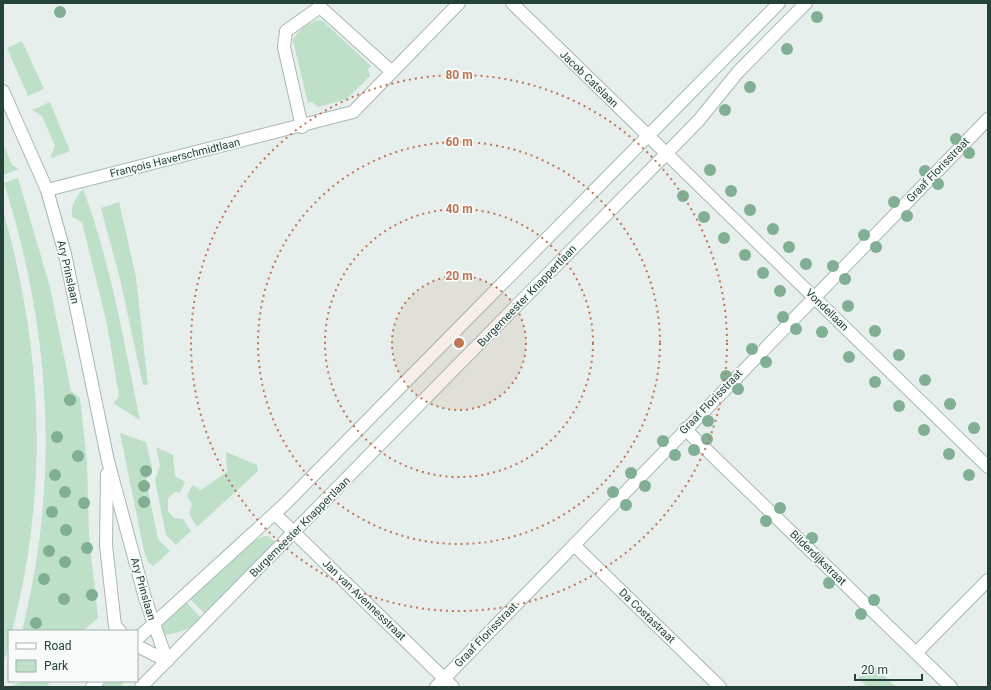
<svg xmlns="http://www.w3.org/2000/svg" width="991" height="690" font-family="Roboto,sans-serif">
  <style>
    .green { fill: #bfe0c8 }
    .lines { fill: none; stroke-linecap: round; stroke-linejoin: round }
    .street-casing { stroke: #a8b8b2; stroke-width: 14 }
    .secondary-casing { stroke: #a4bbb3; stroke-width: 14 }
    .street { stroke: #fff; stroke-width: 12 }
    .secondary { stroke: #fff; stroke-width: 12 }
    .tree { fill: #80af93 }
    .ring { fill: none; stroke: #c07456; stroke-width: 2; stroke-dasharray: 2 4 }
    .labels { text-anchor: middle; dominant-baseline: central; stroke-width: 3.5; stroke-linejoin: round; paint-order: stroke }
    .street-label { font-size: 11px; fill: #24423a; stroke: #f7fbf9 }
    .centre { fill: #c07456; stroke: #f7fbf9; stroke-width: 2 }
    .ring-label { font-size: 12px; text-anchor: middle; font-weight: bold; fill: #c07456; stroke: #f7fbf9; stroke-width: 3.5; stroke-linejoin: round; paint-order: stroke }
  </style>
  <rect width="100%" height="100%" fill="#e6efeb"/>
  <g class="green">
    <path d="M320 20 324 22 371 66 368 69 370 76 347 99 318 107 312 102 308 103 293 41C295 32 311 21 320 20Z"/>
    <polygon points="22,41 44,89 28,96 7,48"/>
    <polygon points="50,102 70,151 52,158 51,155 55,146 42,116 32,110"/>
    <polygon points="3,144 12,165 19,169 3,175"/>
    <path d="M18 178 50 287 71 391 80 398 87 461 89 535 98 618 83 631H22C60 479 51 332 4 183Z"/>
    <path d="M83 189C111 263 124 343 140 420L116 405 114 403 119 396 107 324 82 222 72 217C71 206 75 198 83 189Z"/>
    <polygon points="119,202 136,277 148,385 143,385 120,279 101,208"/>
    <path d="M3 210C43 352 49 488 12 631H9V644L3 664Z"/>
    <polygon points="120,433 146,442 152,467 146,480 158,539 170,551 153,566 148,562 144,551"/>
    <polygon points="156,447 173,455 175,476 185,482 180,493 175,492 168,498 168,511 174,518 183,519 191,531 176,545 166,535 155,480 160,466"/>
    <polygon points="226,452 257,465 258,471 197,527 189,514 192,504 187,496 192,485 201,490 227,472"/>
    <polygon points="264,536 268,536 275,542 205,614 190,599 255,540"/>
    <path d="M186 602 201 618C190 629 178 634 163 635L161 625Z"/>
    <polygon points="872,664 896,687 867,687 858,678"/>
    <polygon points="24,681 51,681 46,687 9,687"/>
    <polygon points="106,681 125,681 120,687 101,687"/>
  </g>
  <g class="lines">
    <g class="street-casing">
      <g id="street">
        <polyline points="512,3 988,467"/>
        <polyline points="3,91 47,190 65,254 108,461 145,598 167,661"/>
        <polyline points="302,127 284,47 286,31 320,7 392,72"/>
        <polyline points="47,190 353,112 459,3"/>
        <polyline points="685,429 951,687"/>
        <polyline points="107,474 106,545 115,626 120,631"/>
        <polyline points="275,514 453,687"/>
        <polyline points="574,545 720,687"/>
        <polyline points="137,646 167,661"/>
        <polyline points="916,653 988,580"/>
        <polyline points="436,687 988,119"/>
      </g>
    </g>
    <g class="secondary-casing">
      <g id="secondary">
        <polyline points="137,639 287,502 779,3"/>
        <polyline points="92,687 98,681"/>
        <polyline points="141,687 666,154 699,120 738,72 806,3"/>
      </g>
    </g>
    <use href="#street" class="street"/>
    <use href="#secondary" class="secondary"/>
  </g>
  <g class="tree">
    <circle cx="60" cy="12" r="6"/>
    <circle cx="817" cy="17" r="6"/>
    <circle cx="787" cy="49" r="6"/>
    <circle cx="750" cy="87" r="6"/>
    <circle cx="725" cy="110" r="6"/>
    <circle cx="956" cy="139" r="6"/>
    <circle cx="969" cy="153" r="6"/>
    <circle cx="710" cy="170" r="6"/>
    <circle cx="925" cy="171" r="6"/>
    <circle cx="938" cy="184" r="6"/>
    <circle cx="731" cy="191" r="6"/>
    <circle cx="683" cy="196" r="6"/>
    <circle cx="894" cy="202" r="6"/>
    <circle cx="750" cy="210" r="6"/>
    <circle cx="907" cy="216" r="6"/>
    <circle cx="704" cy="217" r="6"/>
    <circle cx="773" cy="229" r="6"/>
    <circle cx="864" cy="235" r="6"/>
    <circle cx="724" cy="238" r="6"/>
    <circle cx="789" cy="247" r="6"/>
    <circle cx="876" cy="247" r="6"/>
    <circle cx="745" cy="255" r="6"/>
    <circle cx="806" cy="264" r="6"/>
    <circle cx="833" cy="266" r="6"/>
    <circle cx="763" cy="273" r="6"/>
    <circle cx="845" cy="279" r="6"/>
    <circle cx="780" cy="291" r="6"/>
    <circle cx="848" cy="306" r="6"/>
    <circle cx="783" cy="317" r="6"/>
    <circle cx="796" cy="329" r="6"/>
    <circle cx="875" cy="331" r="6"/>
    <circle cx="822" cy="332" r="6"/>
    <circle cx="752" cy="349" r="6"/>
    <circle cx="899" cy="355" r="6"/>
    <circle cx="849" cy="357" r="6"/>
    <circle cx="766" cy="362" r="6"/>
    <circle cx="726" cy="376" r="6"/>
    <circle cx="925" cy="380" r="6"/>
    <circle cx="875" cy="382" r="6"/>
    <circle cx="738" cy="389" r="6"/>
    <circle cx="70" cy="400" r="6"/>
    <circle cx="950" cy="404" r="6"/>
    <circle cx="899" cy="406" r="6"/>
    <circle cx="708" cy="421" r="6"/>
    <circle cx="974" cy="428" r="6"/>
    <circle cx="924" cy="430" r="6"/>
    <circle cx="57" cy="437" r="6"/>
    <circle cx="707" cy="439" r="6"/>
    <circle cx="663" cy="441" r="6"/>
    <circle cx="694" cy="450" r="6"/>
    <circle cx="949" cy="454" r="6"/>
    <circle cx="675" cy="455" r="6"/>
    <circle cx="78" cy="456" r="6"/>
    <circle cx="146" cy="471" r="6"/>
    <circle cx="631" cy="473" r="6"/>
    <circle cx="55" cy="475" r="6"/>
    <circle cx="969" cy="475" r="6"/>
    <circle cx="144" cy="486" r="6"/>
    <circle cx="645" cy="486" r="6"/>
    <circle cx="65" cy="492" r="6"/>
    <circle cx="613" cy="492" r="6"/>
    <circle cx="144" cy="502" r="6"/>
    <circle cx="84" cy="503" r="6"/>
    <circle cx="626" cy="505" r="6"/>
    <circle cx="780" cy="508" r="6"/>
    <circle cx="52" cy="512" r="6"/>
    <circle cx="766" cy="521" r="6"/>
    <circle cx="66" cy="530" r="6"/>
    <circle cx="812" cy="538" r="6"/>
    <circle cx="87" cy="548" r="6"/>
    <circle cx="49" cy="551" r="6"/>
    <circle cx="65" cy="562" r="6"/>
    <circle cx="44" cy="579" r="6"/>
    <circle cx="829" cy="583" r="6"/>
    <circle cx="92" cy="595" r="6"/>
    <circle cx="64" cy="599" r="6"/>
    <circle cx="874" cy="600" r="6"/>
    <circle cx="861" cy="614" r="6"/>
    <circle cx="36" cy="623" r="6"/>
  </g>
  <circle cx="459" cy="343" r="67" fill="#c07456" fill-opacity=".12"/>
  <g class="ring">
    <circle cx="459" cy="343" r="67"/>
    <circle cx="459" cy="343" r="134"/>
    <circle cx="459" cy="343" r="201"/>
    <circle cx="459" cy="343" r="268"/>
  </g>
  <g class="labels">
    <g class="street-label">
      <text transform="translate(589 79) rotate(44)">Jacob Catslaan</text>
      <text transform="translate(175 158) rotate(-14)">François Haverschmidtlaan</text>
      <text transform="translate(938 170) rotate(-46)">Graaf Florisstraat</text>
      <text transform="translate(68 272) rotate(77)">Ary Prinslaan</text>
      <text transform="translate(527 296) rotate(-46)">Burgemeester Knappertlaan</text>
      <text transform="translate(827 310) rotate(44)">Vondellaan</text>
      <text transform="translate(711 402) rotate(-46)">Graaf Florisstraat</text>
      <text transform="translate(300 527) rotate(-45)">Burgemeester Knappertlaan</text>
      <text transform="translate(818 558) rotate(44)">Bilderdijkstraat</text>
      <text transform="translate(143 589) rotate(74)">Ary Prinslaan</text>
      <text transform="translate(364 600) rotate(44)">Jan van Avennesstraat</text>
      <text transform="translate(647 616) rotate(44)">Da Costastraat</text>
      <text transform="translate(486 635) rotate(-46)">Graaf Florisstraat</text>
    </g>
  </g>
  <circle cx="459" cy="343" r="6" class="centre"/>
  <g class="ring-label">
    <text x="459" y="79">80 m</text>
    <text x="459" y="146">60 m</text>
    <text x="459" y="213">40 m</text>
    <text x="459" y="280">20 m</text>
  </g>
  <rect width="991" height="690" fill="none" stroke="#24423a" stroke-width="8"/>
  <rect x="8" y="630" width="130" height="52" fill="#f7fbf9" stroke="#a3b1ad"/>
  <rect x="16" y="643" width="20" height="6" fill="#ffffff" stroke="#a3b1ad"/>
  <text x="44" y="650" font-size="12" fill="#24423a">Road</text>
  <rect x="16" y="660" width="20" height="12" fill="#bfe0c8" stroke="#a3b1ad"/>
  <text x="44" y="670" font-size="12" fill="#24423a">Park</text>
  <path d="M855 674v6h67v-6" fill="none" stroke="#24423a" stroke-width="2"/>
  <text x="861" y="674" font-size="12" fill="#24423a" stroke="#f7fbf9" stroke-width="3" paint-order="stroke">20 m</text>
</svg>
